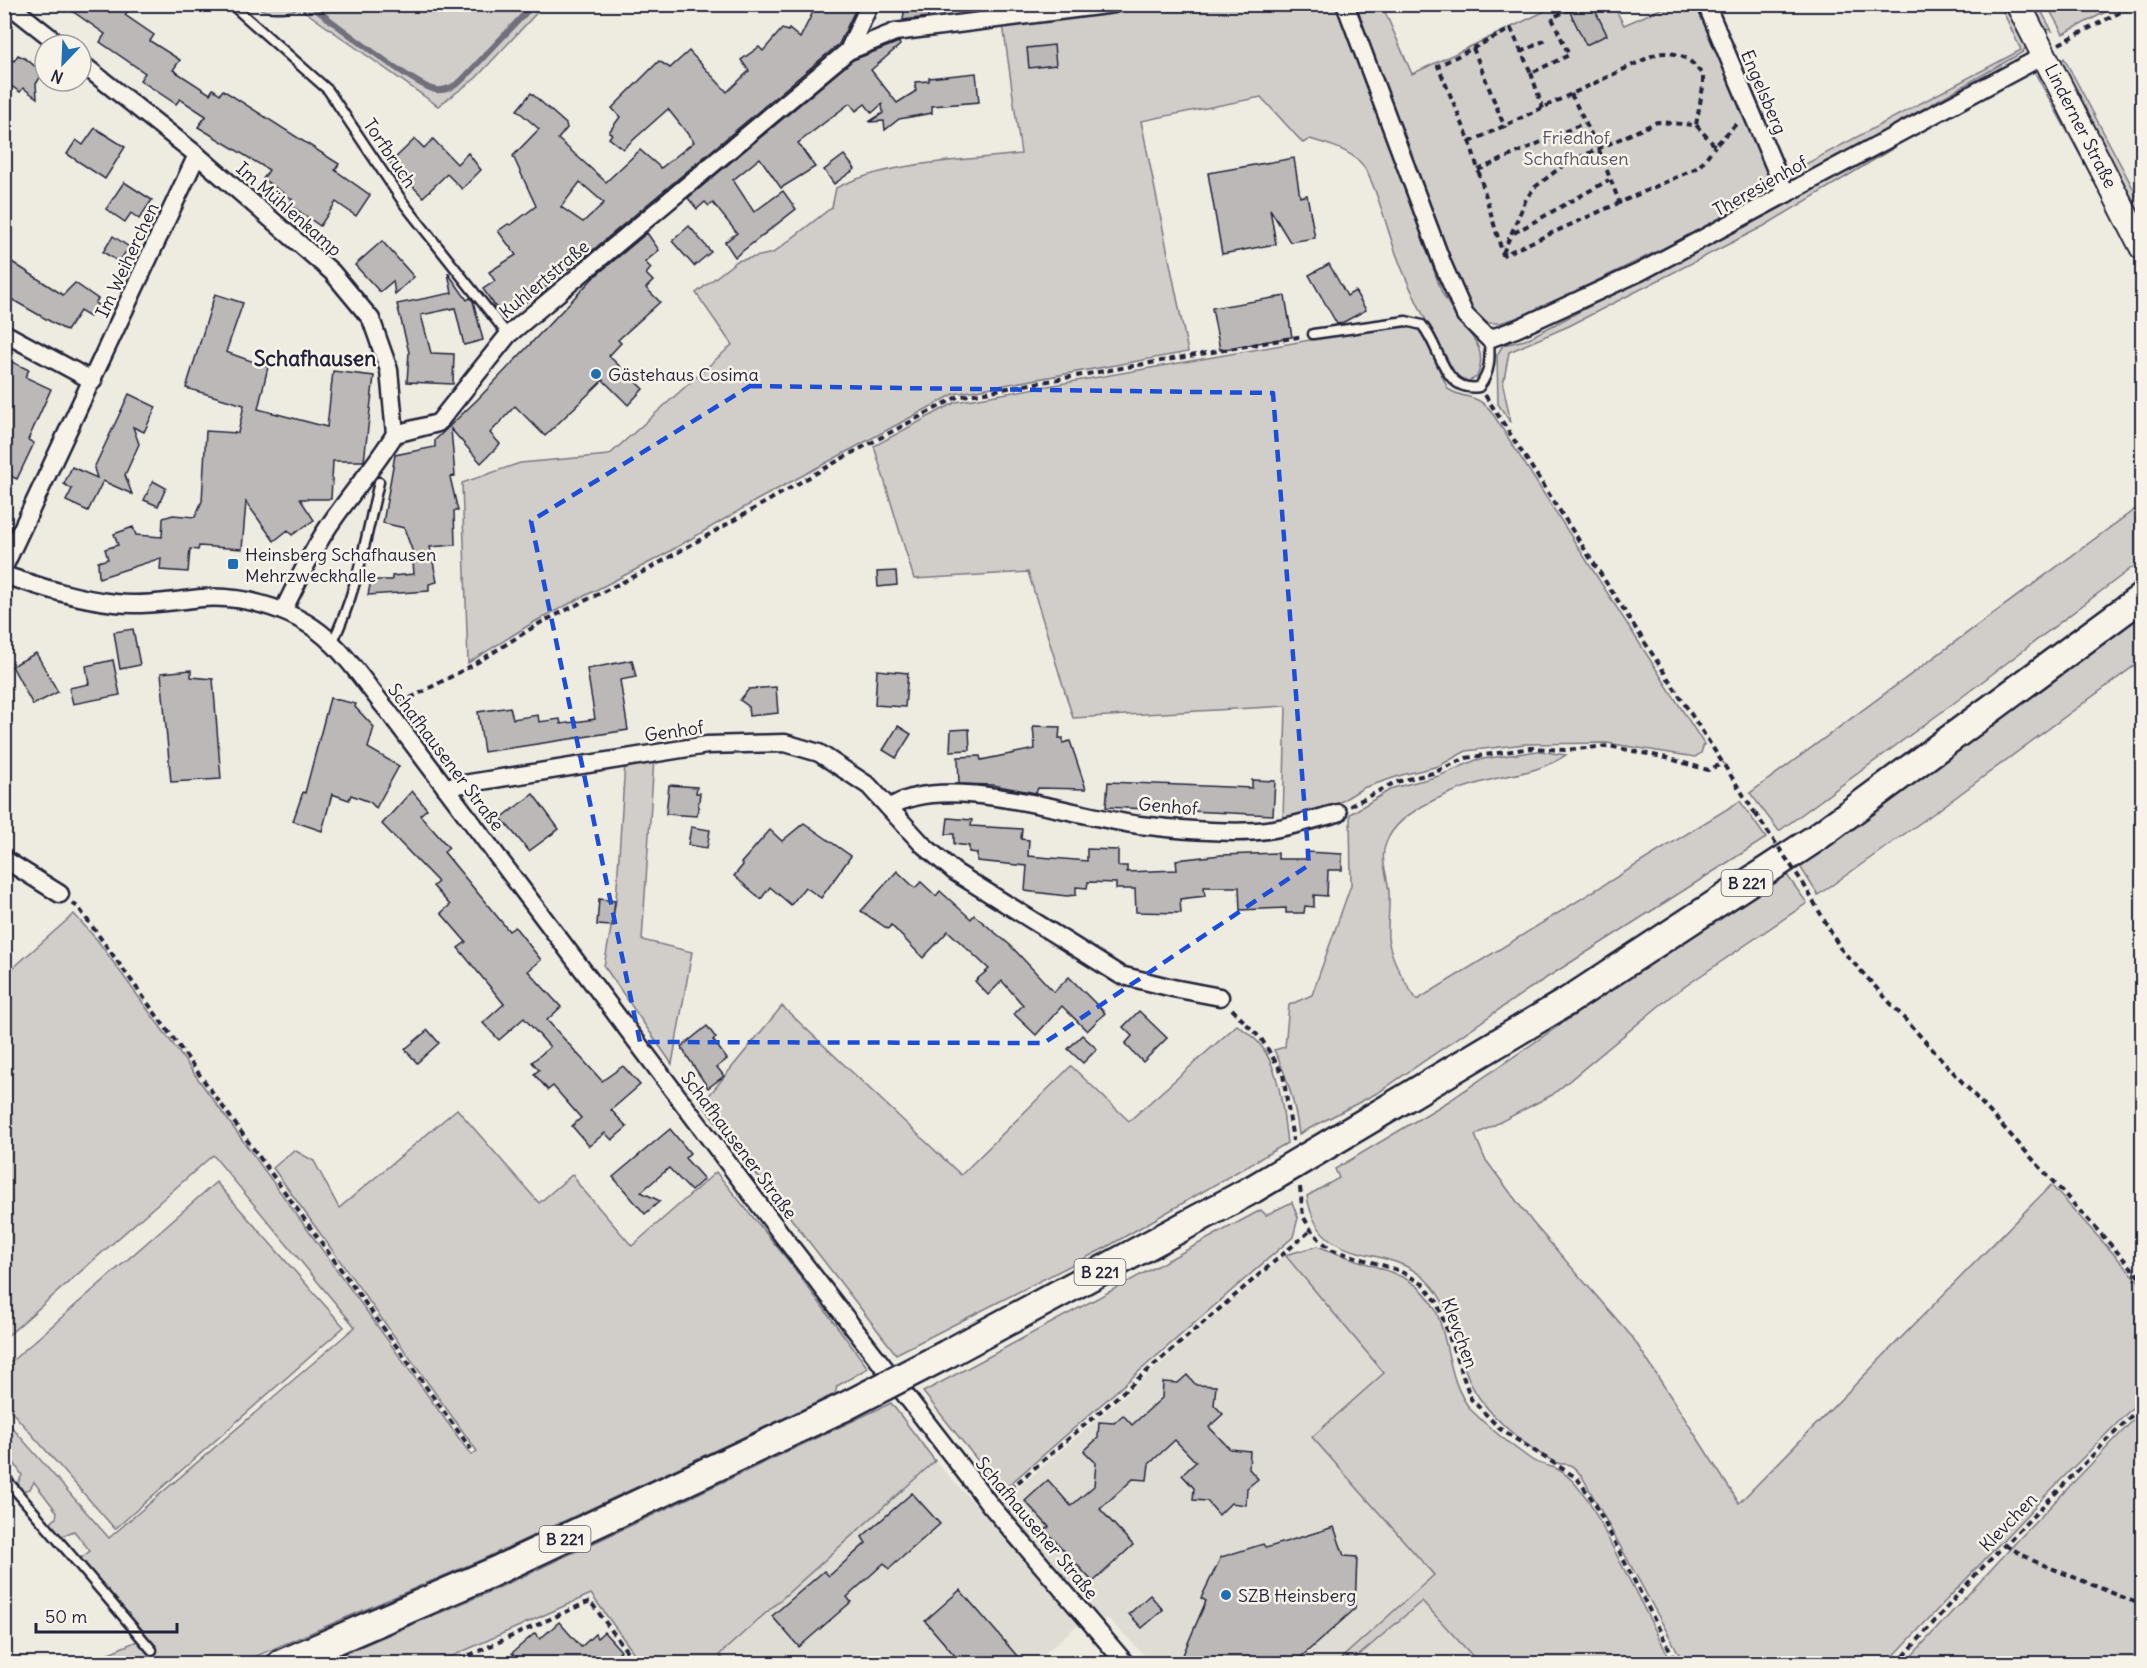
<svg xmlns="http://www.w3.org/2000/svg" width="2147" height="1668" font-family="Delius,sans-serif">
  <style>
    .built { fill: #dfdcd4 }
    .green { fill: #d1cdc9; stroke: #7a7882; stroke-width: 1.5 }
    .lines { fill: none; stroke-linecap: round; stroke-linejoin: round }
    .stream { stroke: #716f7b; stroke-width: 6 }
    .building { fill: #bbb8b7; stroke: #22223b; stroke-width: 1.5; fill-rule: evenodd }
    .lane-casing { stroke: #22223b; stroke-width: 13 }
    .street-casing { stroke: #22223b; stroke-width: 21 }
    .secondary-casing { stroke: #22223b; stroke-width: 28 }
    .primary-casing { stroke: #22223b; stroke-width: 32 }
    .path { stroke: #22223b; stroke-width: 4; stroke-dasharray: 6 4.5; stroke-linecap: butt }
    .lane { stroke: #f7f3e8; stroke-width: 8 }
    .street { stroke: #f7f3e8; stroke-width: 16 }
    .secondary { stroke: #f7f3e8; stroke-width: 24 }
    .primary { stroke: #f7f3e8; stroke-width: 27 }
    .primary-bridge-casing { stroke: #22223b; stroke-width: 32; stroke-linecap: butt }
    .path-bridge { stroke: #22223b; stroke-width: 4; stroke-dasharray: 6 4.5; stroke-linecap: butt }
    .primary-bridge { stroke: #f7f3e8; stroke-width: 27 }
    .marked { fill: none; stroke: #1d4ed8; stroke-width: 4.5; stroke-dasharray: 12 8; stroke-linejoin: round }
    .poi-dot { fill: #1f6fb2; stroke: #f7f3e8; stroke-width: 2 }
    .labels { text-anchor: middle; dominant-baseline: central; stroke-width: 5; stroke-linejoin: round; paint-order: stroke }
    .shield { fill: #f7f3e8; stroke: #62616f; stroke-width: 1.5 }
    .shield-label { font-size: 16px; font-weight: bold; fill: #22223b }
    .street-label { font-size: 18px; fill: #22223b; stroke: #f7f3e8 }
    .park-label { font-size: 18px; fill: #575566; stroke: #f7f3e8 }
    .poi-label { font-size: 18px; fill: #22223b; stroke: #f7f3e8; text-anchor: start }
    .quarter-label { font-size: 21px; font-weight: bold; fill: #22223b; stroke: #f7f3e8 }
  </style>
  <rect width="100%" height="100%" fill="#eeebe1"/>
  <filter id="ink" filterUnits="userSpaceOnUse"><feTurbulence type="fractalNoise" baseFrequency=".0167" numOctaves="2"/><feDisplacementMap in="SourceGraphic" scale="12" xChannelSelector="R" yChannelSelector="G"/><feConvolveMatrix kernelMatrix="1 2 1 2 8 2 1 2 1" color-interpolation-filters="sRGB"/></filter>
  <g filter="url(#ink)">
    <g class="built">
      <polygon points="1285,1255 1385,1373 1312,1437 1434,1575 1336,1663 1152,1663 1108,1618 1075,1627 1034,1663 800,1664 785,1656 772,1663 727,1664 719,1656 935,1461 986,1516"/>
      <polygon points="1422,1601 1479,1663 1350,1664"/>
    </g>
    <g class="green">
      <path d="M1144 4 1339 5 1442 293C1448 303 1453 313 1460 321 1475 340 1487 351 1477 377L1467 382C1453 378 1452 366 1445 355 1426 322 1410 291 1397 256 1388 233 1374 176 1360 162 1347 149 1327 144 1310 139L1303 143 1261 97 1141 121 1188 352 954 394 757 500 660 557 534 622 468 663 462 483 520 463 609 455 732 345 696 293 737 261 773 253 832 207 836 188C889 161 961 161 1021 154L1003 24Z"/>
      <path d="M255 5H544L476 78 438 106 300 8C285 14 268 17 255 5Z"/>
      <polygon points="1354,5 1382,5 1412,74 1558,5 1613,5 1624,25 1670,5 1701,5 1780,191 1529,314 1500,323 1486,323 1470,307 1459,282"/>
      <polygon points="2000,5 2013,5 2031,39 2023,52 1794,182 1785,175 2021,50"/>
      <polygon points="2031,5 2038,5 2052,31 2043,28"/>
      <polygon points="2047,5 2119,5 2063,34"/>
      <polygon points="2064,58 2142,205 2142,220 2060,63"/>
      <polygon points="2040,68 2142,254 2142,268 2034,71"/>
      <polygon points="1897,146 1764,226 1569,326 1509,352 1503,385 1511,423 1498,404 1497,355 1503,345 1525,340"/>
      <path d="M1396 325 1413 326 1421 330 1448 389C1467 401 1474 392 1491 411L1704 744 1701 753 1695 757 1607 743 1525 744 1466 751 1439 766 1402 775 1363 788 1332 807 1283 820 1286 706 1073 718 1028 572 914 579 874 446 956 402Z"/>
      <polygon points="2142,504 2142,560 1958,700 1779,831 1750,793"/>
      <polygon points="2142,603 2142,660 1937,811 1818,895 1796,860"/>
      <path d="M1538 751 1566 755C1546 769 1521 773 1498 778 1464 786 1399 807 1386 843 1379 859 1388 876 1389 892 1390 905 1387 929 1388 938 1391 959 1405 983 1417 1000L1740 801 1766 838 1529 989 1379 1092 1299 1134C1295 1103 1288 1077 1274 1050L1285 1047 1289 1005 1312 995 1351 885 1350 814 1393 788 1439 776 1476 760Z"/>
      <polygon points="654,759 642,940 692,952 672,1064 604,966 616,901 625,763"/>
      <path d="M1784 871 1807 903 1671 996 1552 1095 1475 1135 1485 1159 1533 1223 1633 1338 1739 1503 2051 1185 2142 1285V1398L2036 1505 1887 1663H1684L1583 1478C1580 1474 1575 1467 1570 1465 1567 1463 1561 1465 1557 1463 1529 1450 1498 1423 1480 1399 1454 1364 1459 1309 1425 1279 1383 1241 1319 1270 1307 1196L1339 1178 1335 1169 1449 1101Z"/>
      <polygon points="74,914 98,941 471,1455 477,1451 273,1168 294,1150 314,1161 339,1208 457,1109 539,1203 573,1174 579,1185 632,1246 716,1172 787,1259 868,1368 837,1386 835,1394 483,1559 240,1663 85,1663 147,1637 78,1560 90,1551 74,1531 62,1536 52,1530 51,1523 56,1518 57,1512 34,1482 30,1489 22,1491 18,1483 22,1475 5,1449 5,1428 9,1424 109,1538 355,1327 213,1155 5,1338 4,976"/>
      <path d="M782 1006 961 1175 1071 1066 1129 1121 1237 1025C1245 1031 1256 1038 1262 1047 1281 1073 1283 1113 1287 1143L1105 1248 896 1354 702 1104Z"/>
      <polygon points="216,1182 344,1327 115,1529 5,1404 5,1367"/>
      <polygon points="1292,1202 1298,1218 1293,1237 1002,1491 923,1392 1261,1210 1266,1215"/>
      <path d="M1318 1246C1347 1259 1380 1265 1408 1280 1456 1306 1438 1373 1472 1411 1489 1428 1512 1446 1532 1460 1539 1465 1549 1465 1557 1469 1571 1476 1580 1490 1589 1501L1672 1663H1479L1422 1601 1350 1663H1336L1434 1575 1312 1437 1384 1373 1285 1255Z"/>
      <polygon points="891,1403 935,1461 719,1655 727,1663 641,1663 591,1594 437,1663 322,1663 496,1589"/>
      <polygon points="2142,1411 2142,1663 1905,1663 2020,1538"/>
    </g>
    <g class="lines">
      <path class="stream" d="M309 4C330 20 417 88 436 90 446 91 453 87 461 81L534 4"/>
    </g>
    <g class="building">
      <polygon points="62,4 132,4 125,15 154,35 150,41 180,60 173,70 210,94 213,89 220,94 223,90 339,164 335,170 370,195 356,216 336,202 320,226 289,204 292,199 263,179 269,170 198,127 206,116 180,99 176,104 140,80 145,73 100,42 105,34"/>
      <path d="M817 4H858L839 44 587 255 504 319 483 289 495 281 489 272 516 255 498 231 508 224 511 225 536 206 513 156 539 129 517 110 531 93 566 124 567 128 558 139 606 182 640 150 661 168 694 142 668 109 623 149 609 138 612 134 609 132 620 117 612 108 659 61 670 68 689 51 727 92 749 71 741 60 759 47 763 51 782 29 788 31 789 29 800 38ZM580 182 604 203 583 222 561 207Z"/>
      <polygon points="905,4 929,4 928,17 903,20"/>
      <polygon points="1586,4 1592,4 1607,35 1586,45 1570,12"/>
      <polygon points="899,42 900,45 871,70 897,103 916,91 915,82 929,81 929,78 976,73 979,102 932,106 932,113 899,119 885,130 884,121 869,122 883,113 882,104 872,113 865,104 856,111 850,103 798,143 815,167 781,188 760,158 733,180 754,212 783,191 796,209 735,257 725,242 737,233 713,203 709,206 705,202 697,209 688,198 853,60"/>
      <polygon points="1054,45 1056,65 1029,68 1027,48"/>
      <polygon points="4,54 14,61 18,55 26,59 43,73 36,84 37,98 23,88 20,92 4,81"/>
      <polygon points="95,128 125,147 105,179 67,154 76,140 83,145"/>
      <polygon points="415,139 424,148 433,139 457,164 468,153 481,170 462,189 447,174 423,197 390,163"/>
      <polygon points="844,155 855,169 834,184 824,170"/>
      <polygon points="1294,158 1300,197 1307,195 1315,238 1290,242 1270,209 1276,244 1222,254 1208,173"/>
      <polygon points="124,182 152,200 139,219 131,213 125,222 106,209"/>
      <polygon points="689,226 711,252 694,266 672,241"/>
      <polygon points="647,233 659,250 645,262 651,268 646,274 653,281 646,288 660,302 618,340 621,343 609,356 643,389 628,405 603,380 545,436 515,406 490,433 500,444 481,463 451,429 455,476 450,477 458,511 454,511 455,545 430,547 437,582 429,584 429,591 368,595 371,580 392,580 392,576 414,574 412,550 404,528 383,523 395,455 435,447 435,440 478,399 593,278"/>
      <polygon points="113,236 129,247 119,262 103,252"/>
      <polygon points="382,241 414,277 395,294 393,281 380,292 355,265"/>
      <polygon points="12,262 63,295 75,283 98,299 95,303 98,305 90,317 80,311 67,331 4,295 4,273"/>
      <polygon points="1329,264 1347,296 1355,291 1366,310 1342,323 1337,324 1309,275"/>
      <polygon points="448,273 467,300 470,298 473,301 483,340 464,345 455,308 421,315 431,353 454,354 453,384 407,382 409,352 397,304 452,293"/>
      <polygon points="215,294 243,303 226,352 268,367 258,409 327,427 333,371 374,376 364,461 333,461 331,499 300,499 314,520 292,535 288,530 274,541 246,502 242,549 199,546 198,550 190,549 188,572 160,570 161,558 99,578 98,562 108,559 105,549 118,545 114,534 133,527 136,535 162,537 163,518 173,515 195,517 202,501 206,431 238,433 244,405 186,388"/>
      <polygon points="1285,296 1292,337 1220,350 1212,308"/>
      <polygon points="10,361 29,370 25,377 51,389 28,440 34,443 17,479 4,473 4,372"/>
      <polygon points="129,394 156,407 144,432 133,427 139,444 125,475 132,494 103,481 88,511 66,501 72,489 64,484 72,467 97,478 94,468"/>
      <polygon points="153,481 166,488 158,506 144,500"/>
      <polygon points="896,571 897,585 878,587 877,572"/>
      <polygon points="133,629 140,665 120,669 114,632"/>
      <polygon points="36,653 58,692 33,705 12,666"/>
      <polygon points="113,660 120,695 73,704 69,688 89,684 86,666"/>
      <polygon points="632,660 636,677 620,680 628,730 484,752 478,712 510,707 513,719 538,715 539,722 560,719 561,724 595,719 587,669"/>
      <polygon points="191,670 191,677 213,679 221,779 171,782 161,673"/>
      <polygon points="877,670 908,673 905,707 875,705"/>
      <polygon points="776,687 778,713 749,716 748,706 740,700 749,689"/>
      <polygon points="330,698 356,704 355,707 374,727 368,748 399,766 376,808 370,802 351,795 349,800 332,794 322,831 293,821 303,792 305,793"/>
      <polygon points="898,726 911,734 896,758 883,750"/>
      <polygon points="1033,726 1060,727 1059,738 1063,738 1063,743 1070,741 1086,789 1038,788 1036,793 993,785 959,784 958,757 980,756 981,760 1035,749"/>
      <polygon points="969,729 970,750 950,751 951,730"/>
      <polygon points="1252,780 1275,781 1273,815 1106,807 1108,782 1252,788"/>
      <polygon points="669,785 697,787 696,793 700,793 697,816 666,814"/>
      <polygon points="412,791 427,809 420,815 449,848 444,852 509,931 515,927 541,960 528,971 561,1007 547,1020 602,1081 623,1066 640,1085 611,1110 627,1127 612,1140 605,1133 589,1146 572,1126 581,1118 553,1086 548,1090 534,1074 539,1070 532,1062 550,1047 524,1018 499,1040 483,1023 504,1004 458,948 466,942 441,913 450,905 433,886 438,882 382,824"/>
      <polygon points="533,794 559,829 529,851 501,818"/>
      <polygon points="948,818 972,820 971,826 1022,829 1021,839 1029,840 1028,856 1087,861 1087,849 1118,850 1118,866 1127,866 1127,872 1177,870 1176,860 1221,855 1278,853 1278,859 1306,859 1306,852 1342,854 1342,870 1328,870 1327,896 1314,895 1314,907 1305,906 1304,913 1286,913 1286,908 1240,910 1239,887 1204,887 1205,896 1180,899 1181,913 1136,912 1135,889 1116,889 1116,883 1088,882 1087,888 1076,887 1076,895 1067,896 1025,891 1027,866 977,861 977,853 969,852 969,846 954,844 954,834 946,834"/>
      <polygon points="804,823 851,856 821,898 805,887 791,905 770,887 761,899 734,876 743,865 741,863 770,830 782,841"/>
      <polygon points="691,827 710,830 707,848 688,845"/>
      <polygon points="897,871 915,888 921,882 936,896 940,891 971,919 974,915 1010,945 1054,992 1069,977 1105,1013 1087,1031 1062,1006 1036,1035 1014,1014 1023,1005 1002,981 988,995 975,981 989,969 948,931 923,958 891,925 888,929 861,911"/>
      <polygon points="599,899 615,901 612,926 597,925"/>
      <polygon points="1139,1011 1167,1038 1143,1062 1125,1044 1132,1036 1123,1027"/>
      <polygon points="707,1026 716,1038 713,1040 727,1059 717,1067 724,1076 708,1088 681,1047"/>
      <polygon points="428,1030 439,1043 417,1063 405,1049"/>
      <polygon points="1082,1035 1097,1049 1083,1063 1068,1049"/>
      <polygon points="670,1129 690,1153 685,1158 704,1179 691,1191 669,1168 641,1192 660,1201 645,1214 613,1177"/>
      <polygon points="1187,1375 1196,1385 1216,1386 1214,1405 1223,1414 1209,1427 1230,1449 1250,1451 1249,1469 1258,1479 1247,1488 1246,1505 1231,1503 1219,1515 1207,1501 1193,1500 1194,1488 1182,1475 1196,1462 1175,1440 1149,1464 1147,1480 1133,1479 1100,1509 1133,1545 1093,1582 1045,1530 1049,1527 1025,1501 1048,1480 1071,1506 1094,1486 1096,1463 1084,1451 1098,1438 1099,1422 1114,1423 1123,1415 1132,1425 1162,1398 1163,1382 1178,1383"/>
      <polygon points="912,1493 940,1524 889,1569 884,1563 847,1597 851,1602 799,1647 772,1616 824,1571 829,1576 866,1543 862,1537"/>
      <polygon points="1334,1527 1344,1556 1357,1557 1355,1609 1293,1664 1179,1664 1206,1601 1201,1598 1221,1557 1263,1544 1266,1548"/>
      <polygon points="960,1590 993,1628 1024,1664 962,1664 925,1621"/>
      <polygon points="1150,1595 1163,1610 1142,1628 1129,1614"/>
      <polygon points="559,1622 581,1647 595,1634 597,1638 604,1632 621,1651 607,1664 522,1664 512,1653 535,1633 540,1639"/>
    </g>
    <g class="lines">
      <g class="lane-casing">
        <g id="lane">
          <polyline points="231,4 328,90 405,205 508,335"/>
          <path d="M1313 334 1406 321 1422 325C1442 349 1443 393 1479 387 1491 372 1490 357 1489 339"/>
          <path d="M332 643C357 593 366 536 379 482"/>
          <polyline points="4,1477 152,1650"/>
        </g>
      </g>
      <g class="street-casing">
        <g id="street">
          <polyline points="8,4 60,45"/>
          <polyline points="1345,4 1443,265 1465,315 1489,339 1516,329 1640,272 2045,55"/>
          <polyline points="1706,4 1786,194"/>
          <polyline points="848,51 895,32 1114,4"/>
          <polyline points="81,63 197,155 332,272 371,319 389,370 395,434"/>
          <polyline points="4,333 93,381"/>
          <polyline points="4,567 197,155"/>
          <path d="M4 575C41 587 77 599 115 603 144 606 173 601 202 598 247 595 300 611 332 643 353 663 369 689 388 711L785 1239 991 1506 1126 1664"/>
          <path d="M283 611C299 579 314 546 335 517 355 489 377 463 395 434L438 423 508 335 848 51 870 4"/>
          <polyline points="445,787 707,745 785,743 819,753 869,786 922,844 955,872 1120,975 1173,988 1220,997"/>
          <path d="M889 808C944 770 1076 817 1139 825 1175 829 1232 835 1267 830 1291 827 1315 819 1338 813"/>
          <polyline points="4,859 60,894"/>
        </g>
      </g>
      <g class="secondary-casing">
        <polyline id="secondary" points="2018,4 2142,247"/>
      </g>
      <g class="primary-casing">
        <g id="primary">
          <polyline points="1332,1142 1568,1001 1816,838 2142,597"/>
          <polyline points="947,1354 1253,1189"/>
          <polyline points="281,1664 491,1573 844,1407"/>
        </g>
      </g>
      <g class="path">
        <polyline points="1580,4 1552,18 1569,55 1531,73 1511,29 1438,66 1470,142 1503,255 1699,167 1715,146"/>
        <polyline points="2059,44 2136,4"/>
        <polyline points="1473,48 1505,128"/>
        <polyline points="1521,52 1548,39"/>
        <polyline points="1531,73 1543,109"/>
        <polyline points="1571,94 1599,150 1620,204"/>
        <path d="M1470 142 1656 54C1677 50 1691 58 1703 76V87L1696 125"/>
        <polyline points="1478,170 1584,123"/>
        <polyline points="1514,233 1609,180"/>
        <polyline points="1503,253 1526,199 1535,187 1565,164 1657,122 1696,125 1715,146 1738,122"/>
        <polyline points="1485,395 1755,813"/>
        <polyline points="401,703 473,665 540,623 647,570 848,455 957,397 1303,336"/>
        <polyline points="1350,806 1396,782 1433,773 1466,758 1531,748 1565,750 1609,746 1667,758 1708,770 1724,763"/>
        <polyline points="1803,883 1840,948 2142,1279"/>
        <polyline points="72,903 78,907 471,1449"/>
        <polyline points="1232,1009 1262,1040 1283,1074 1293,1141"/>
        <polyline points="1300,1187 1303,1216 1311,1230 1322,1242 1333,1250 1398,1270 1423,1284 1437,1302 1471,1399 1500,1429 1577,1478 1594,1502 1677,1664"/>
        <polyline points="1002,1496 1311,1230"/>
        <polyline points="2005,1545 2034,1561 2142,1605"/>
        <polyline points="450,1664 590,1601 636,1664"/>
        <polyline points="1897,1664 1977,1573 2142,1405"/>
      </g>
      <use href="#lane" class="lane"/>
      <use href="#street" class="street"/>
      <use href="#secondary" class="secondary"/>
      <use href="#primary" class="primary"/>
      <g class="primary-bridge-casing">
        <g id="primary-bridge">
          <polyline points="1253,1189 1332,1142"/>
          <polyline points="844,1407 947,1354"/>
        </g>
      </g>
      <polyline class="path-bridge" points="1755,813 1803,883"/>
      <use href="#primary-bridge" class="primary-bridge"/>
    </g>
  </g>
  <path class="marked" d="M750 386 1273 393 1309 865 1044 1043 640 1042 531 521Z"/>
  <g class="poi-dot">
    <circle cx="596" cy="374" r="6"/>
    <rect x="227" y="558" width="12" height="12" rx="3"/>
    <circle cx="1226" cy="1595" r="6"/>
  </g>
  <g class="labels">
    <g class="shield">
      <rect x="1721.5" y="870" width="51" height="26" rx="4.5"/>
      <rect x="1074.5" y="1259" width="51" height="26" rx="4.5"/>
      <rect x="539.5" y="1526" width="51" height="26" rx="4.5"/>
    </g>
    <g class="shield-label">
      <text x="1747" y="883">B 221</text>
      <text x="1100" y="1272">B 221</text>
      <text x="565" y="1539">B 221</text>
    </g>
    <g class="street-label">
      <text transform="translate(1764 92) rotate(67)">Engelsberg</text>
      <text transform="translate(2081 126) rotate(63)">Linderner Straße</text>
      <text transform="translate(390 153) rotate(56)">Torfbruch</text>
      <text transform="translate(1760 186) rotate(-29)">Theresienhof</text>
      <text transform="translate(289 209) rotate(41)">Im Mühlenkamp</text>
      <text transform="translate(127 260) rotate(-65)">Im Weiherchen</text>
      <text transform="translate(544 279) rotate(-40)">Kuhlertstraße</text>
      <text transform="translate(674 731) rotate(-8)">Genhof</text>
      <text transform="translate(446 757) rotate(53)">Schafhausener Straße</text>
      <text transform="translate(1168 806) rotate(5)">Genhof</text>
      <text transform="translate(739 1145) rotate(53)">Schafhausener Straße</text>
      <text transform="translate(1460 1333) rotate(70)">Klevchen</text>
      <text transform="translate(2008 1522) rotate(-46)">Klevchen</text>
      <text transform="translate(1037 1528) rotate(50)">Schafhausener Straße</text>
    </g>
    <g class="park-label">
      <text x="1576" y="137">Friedhof<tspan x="1576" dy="21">Schafhausen</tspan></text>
    </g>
    <g class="poi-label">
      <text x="608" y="374">Gästehaus Cosima</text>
      <text x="245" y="554">Heinsberg Schafhausen<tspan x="245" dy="21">Mehrzweckhalle</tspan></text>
      <text x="1238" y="1595">SZB Heinsberg</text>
    </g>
    <g class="quarter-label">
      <text x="315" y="358">Schafhausen</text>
    </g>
  </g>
  <rect width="2147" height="1668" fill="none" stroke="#f7f3e8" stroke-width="24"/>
  <rect x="12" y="12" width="2123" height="1644" fill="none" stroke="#22223b" stroke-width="2" filter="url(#ink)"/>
  <g transform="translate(63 63) rotate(203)"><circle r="28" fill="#f7f3e8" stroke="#a29fa3" stroke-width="1.5"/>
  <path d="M0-4.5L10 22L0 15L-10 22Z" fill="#1f6fb2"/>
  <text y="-9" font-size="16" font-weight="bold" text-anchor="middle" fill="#22223b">N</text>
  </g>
  <path d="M36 1623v9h141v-9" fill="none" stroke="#22223b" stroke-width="3"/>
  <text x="45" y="1623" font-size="18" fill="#22223b" stroke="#f7f3e8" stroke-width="4.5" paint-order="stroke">50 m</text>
</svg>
